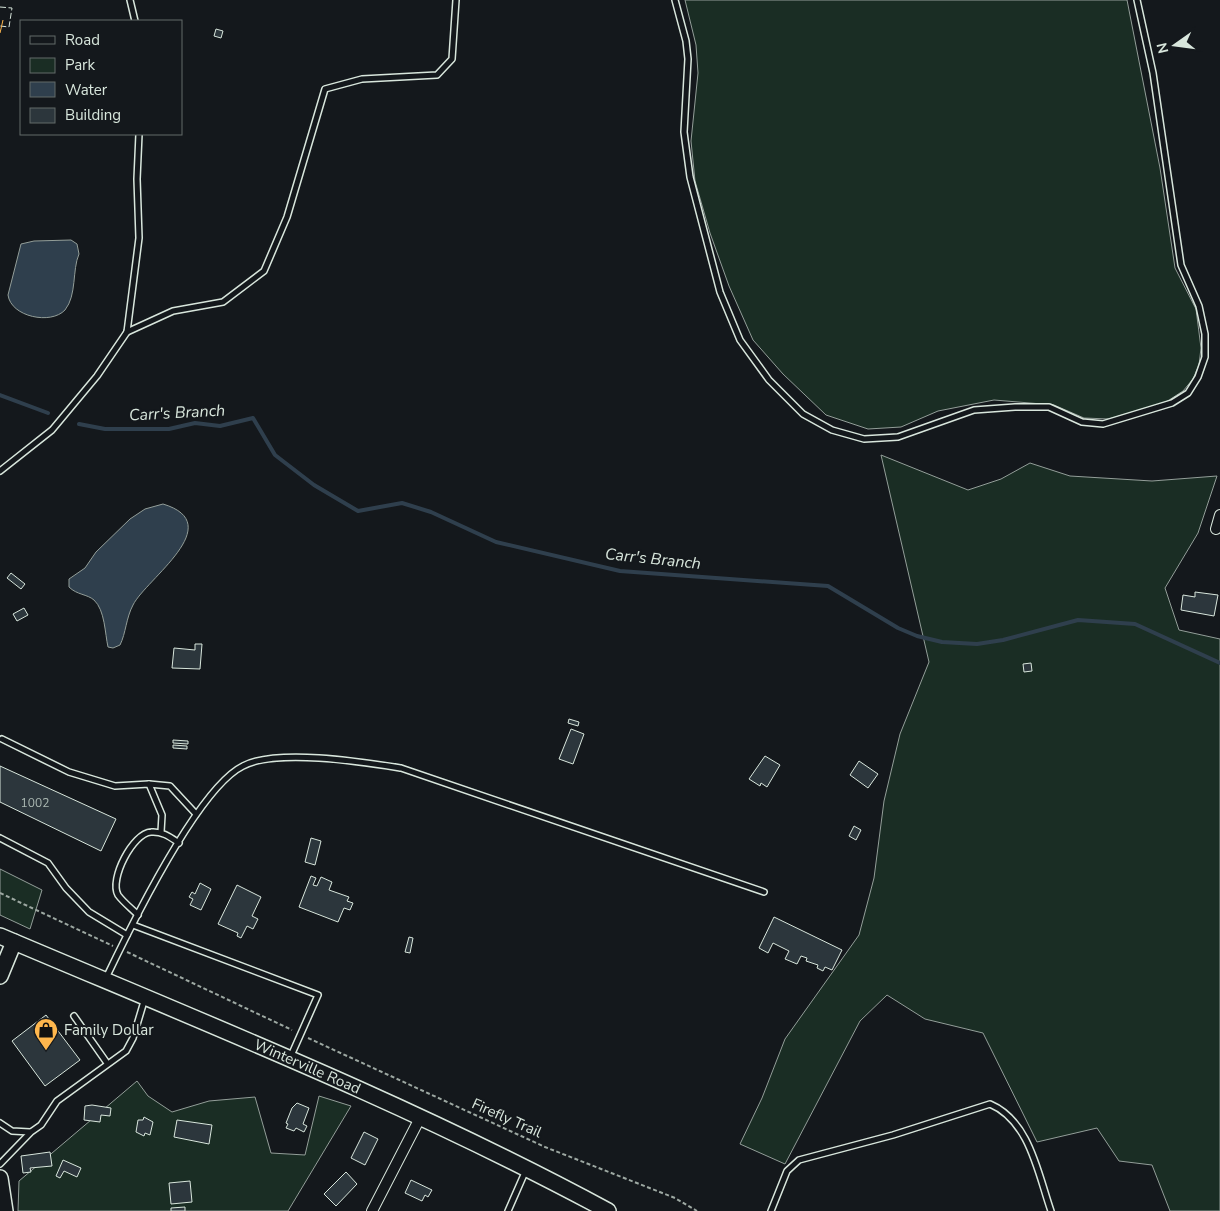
<svg xmlns="http://www.w3.org/2000/svg" width="1220" height="1211" font-family="'Nunito Sans',sans-serif">
  <style>
    .green { fill: #1a2d24; stroke: #939e99 }
    .water { fill: #2f3f4d; stroke: #939e99 }
    .lines { fill: none; stroke-linecap: round; stroke-linejoin: round }
    .stream { stroke: #2f3f4d; stroke-width: 4 }
    .building { fill: #2c363c; stroke: #d8e6dc }
    .lane-casing { stroke: #d8e6dc; stroke-width: 8 }
    .street-casing { stroke: #d8e6dc; stroke-width: 12 }
    .secondary-casing { stroke: #d8e6dc; stroke-width: 18 }
    .path { stroke: #9da8a2; stroke-width: 2; stroke-dasharray: 4 2.5; stroke-linecap: butt }
    .lane { stroke: #14181c; stroke-width: 5 }
    .street { stroke: #14181c; stroke-width: 10 }
    .secondary { stroke: #14181c; stroke-width: 15 }
    .fence { stroke: #d8e6dc; stroke-width: 1; stroke-dasharray: 6 2.5; stroke-linecap: butt }
    .power { stroke: #ffb74d; stroke-width: 1; stroke-dasharray: 18 4 2.5 4; stroke-linecap: butt }
    .labels { text-anchor: middle; dominant-baseline: central; stroke-width: 4; stroke-linejoin: round; paint-order: stroke }
    .number-label { font-size: 12px; fill: #adbab4 }
    .poi-label { font-size: 15px; fill: #d8e6dc; stroke: #14181c; text-anchor: start }
    .street-label { font-size: 15px; fill: #d8e6dc; stroke: #14181c }
    .water-label { font-size: 16px; font-style: italic; fill: #d8e6dc; stroke: #14181c }
  </style>
  <rect width="100%" height="100%" fill="#14181c"/>
  <g class="green">
    <polygon points="685,0 1127,0 1160,168 1175,268 1196,309 1201,348 1199,365 1193,379 1183,391 1166,402 1109,419 1084,418 1054,405 994,400 938,411 901,427 868,429 826,415 783,374 753,340 729,286 710,233 695,181 691,141 698,73 696,45"/>
    <polygon points="881,455 968,490 1001,479 1030,463 1070,476 1152,481 1217,476 1198,533 1165,588 1179,630 1220,639 1220,1211 1170,1211 1152,1165 1119,1161 1097,1128 1037,1142 983,1033 925,1019 887,995 860,1021 785,1164 740,1144 762,1098 785,1039 859,935 874,878 884,801 900,734 929,662"/>
    <polygon points="0,869 42,890 30,929 0,915"/>
    <polygon points="137,1081 148,1096 172,1112 209,1101 255,1097 271,1153 305,1155 319,1096 351,1106 288,1211 18,1211 19,1181"/>
  </g>
  <g class="water">
    <path d="M71 240 77 244 79 254C72 270 77 295 65 310 51 325 11 317 8 295L21 244 34 241Z"/>
    <path d="M163 504C229 524 146 579 133 605 126 618 126 633 120 645L113 648 108 647C105 634 105 610 94 600 87 594 77 595 69 587V579L85 568 96 552 130 519 145 509Z"/>
  </g>
  <g class="lines">
    <g class="stream">
      <polyline points="0,395 48,413"/>
      <polyline points="79,424 105,429 169,429 195,423 220,426 253,418 275,455 314,485 358,511 402,503 431,512 496,542 620,571 828,586 898,628 917,636 942,642 977,644 1003,640 1078,620 1135,624 1220,663"/>
    </g>
  </g>
  <g class="building">
    <polygon points="216,29 223,31 221,38 214,36"/>
    <polygon points="11,573 25,584 21,589 7,578"/>
    <polygon points="1195,592 1218,595 1214,616 1181,610 1183,595 1195,597"/>
    <polygon points="24,608 28,615 17,621 13,614"/>
    <polygon points="195,644 202,644 200,669 172,668 174,648 195,650"/>
    <polygon points="1031,663 1032,671 1024,672 1023,664"/>
    <polygon points="569,719 579,722 578,726 568,723"/>
    <polygon points="571,729 584,734 573,764 559,759"/>
    <polygon points="173,740 188,741 188,744 173,743"/>
    <polygon points="173,745 187,746 187,749 173,748"/>
    <polygon points="765,756 780,765 767,787 761,783 760,786 749,779"/>
    <polygon points="859,761 878,774 868,788 850,775"/>
    <polygon points="0,766 116,819 101,851 0,802"/>
    <polygon points="854,826 861,830 856,840 849,836"/>
    <polygon points="311,838 321,841 315,865 305,862"/>
    <polygon points="311,876 316,878 313,885 317,886 321,877 332,882 329,890 349,897 347,901 353,903 350,910 344,908 338,922 299,907"/>
    <polygon points="200,883 211,889 201,910 190,905 193,899 189,897 192,892 195,894"/>
    <polygon points="237,885 261,897 252,916 258,919 253,929 247,926 241,938 237,936 238,933 218,924"/>
    <polygon points="774,917 842,950 832,970 825,967 823,971 817,968 818,965 806,961 807,958 801,956 797,964 785,959 789,951 773,943 768,953 759,948"/>
    <polygon points="409,937 413,938 410,953 405,952"/>
    <polygon points="46,1015 80,1060 45,1086 12,1041"/>
    <polygon points="297,1103 309,1108 303,1124 307,1126 304,1132 296,1128 294,1131 286,1128 288,1124 286,1123 292,1108"/>
    <polygon points="92,1105 111,1108 110,1116 101,1115 100,1122 84,1120 85,1106"/>
    <polygon points="144,1117 153,1122 150,1135 145,1133 144,1136 136,1132 138,1120 143,1120"/>
    <polygon points="177,1120 212,1125 209,1144 174,1137"/>
    <polygon points="364,1132 378,1139 365,1165 351,1158"/>
    <polygon points="50,1152 52,1166 30,1168 31,1172 23,1173 21,1156"/>
    <polygon points="63,1160 81,1168 77,1177 64,1171 60,1178 56,1176"/>
    <polygon points="346,1172 357,1184 336,1206 324,1194"/>
    <polygon points="411,1180 432,1190 428,1197 425,1195 422,1201 405,1193"/>
    <polygon points="190,1181 192,1202 171,1204 169,1183"/>
    <polygon points="185,1207 185,1211 171,1211 171,1208"/>
  </g>
  <g class="lines">
    <g class="lane-casing">
      <g id="lane">
        <polyline points="130,0 135,21"/>
        <polyline points="675,0 686,41 688,59 684,132 690,177 720,292 740,340 769,380 803,414 832,430 864,439 898,437 974,410 1015,407 1049,407 1082,422 1103,424 1172,403 1188,393 1198,377 1205,357 1205,334 1199,306 1181,265 1153,73 1137,0"/>
        <polyline points="127,332 173,311 223,302 264,271 287,217 325,89 362,79 437,75 452,59 456,0"/>
        <polyline points="0,471 52,430 97,376 127,332 139,238 137,179 139,134"/>
        <polyline points="2,739 69,772 115,786 149,784 162,815 161,832"/>
        <polyline points="149,784 170,786 196,814"/>
        <polyline points="0,838 48,863 66,888 89,912 127,935"/>
        <path d="M138 915C132 909 123 902 118 895 109 879 133 833 151 832 162 831 170 837 179 843"/>
        <polyline points="133,925 318,995 290,1058"/>
        <path d="M106 978C129 930 198 788 243 766 277 748 363 762 401 768L764 892"/>
        <polyline points="74,1016 107,1063"/>
        <polyline points="0,1123 12,1131 30,1132"/>
        <polyline points="0,1164 31,1132 41,1125 57,1101 126,1051 133,1038 145,998"/>
        <polyline points="508,1211 526,1170"/>
        <path d="M771 1211 787 1171 799 1160 893 1135 990 1104C1030 1121 1038 1174 1051 1211"/>
      </g>
    </g>
    <g class="street-casing">
      <g id="street">
        <polyline points="1216,529 1220,515"/>
        <polyline points="372,1211 420,1118"/>
      </g>
    </g>
    <g class="secondary-casing">
      <g id="secondary">
        <path id="s1" d="M0 936C205 1023 412 1105 608 1211"/>
        <polyline points="0,976 14,942"/>
        <polyline points="0,1178 5,1211"/>
      </g>
    </g>
    <g class="path">
      <polyline points="0,893 113,946"/>
      <polyline points="127,952 292,1030"/>
      <polyline points="308,1038 545,1147 675,1198 697,1211"/>
    </g>
    <use href="#lane" class="lane"/>
    <use href="#street" class="street"/>
    <use href="#secondary" class="secondary"/>
    <polyline class="fence" points="0,7 12,8 9,27 0,26"/>
    <polyline class="power" points="0,33 3,20"/>
  </g>
  <defs>
    <g id="shop-pin" transform="scale(1.25)"><path d="M0 17L-7.5 6A9.5 9.5 0 1 1 7.5 6Z" fill="#ffb74d" stroke="#14181c"/><path d="M-5-2.5h2.3a2.7 3.5 0 0 1 5.4 0H5L5.5 6h-11ZM-1.5-2.5h3a1.5 2.3 0 0 0-3 0Z" fill="#111"/></g>
  </defs>
  <g fill-rule="evenodd">
    <use href="#shop-pin" x="46" y="1030"/>
  </g>
  <g class="labels">
    <g class="number-label">
      <text x="35" y="803">1002</text>
    </g>
    <g class="poi-label">
      <text x="64" y="1030">Family Dollar</text>
    </g>
    <g class="street-label">
      <text stroke="none"><textPath href="#s1" startOffset="334">Winterville Road</textPath></text>
      <text transform="translate(507 1118) rotate(24)">Firefly Trail</text>
    </g>
    <g class="water-label">
      <text transform="translate(177 413) rotate(-3)">Carr's Branch</text>
      <text transform="translate(653 559) rotate(6)">Carr's Branch</text>
    </g>
  </g>
  <rect x="20" y="20" width="162" height="115" fill="#14181c" stroke="#626a69"/>
  <rect x="30" y="36" width="25" height="8" fill="#14181c" stroke="#626a69"/>
  <text x="65" y="45" font-size="15" fill="#d8e6dc">Road</text>
  <rect x="30" y="58" width="25" height="15" fill="#1a2d24" stroke="#626a69"/>
  <text x="65" y="70" font-size="15" fill="#d8e6dc">Park</text>
  <rect x="30" y="82" width="25" height="15" fill="#2f3f4d" stroke="#626a69"/>
  <text x="65" y="95" font-size="15" fill="#d8e6dc">Water</text>
  <rect x="30" y="108" width="25" height="15" fill="#2c363c" stroke="#626a69"/>
  <text x="65" y="120" font-size="15" fill="#d8e6dc">Building</text>
  <g transform="translate(1175 45) rotate(256)" stroke="#14181c" stroke-width="4" paint-order="stroke">
  <path d="M0-4L9 19L0 12L-9 19Z" fill="#d8e6dc"/>
  <text y="-8" font-size="14" font-weight="bold" text-anchor="middle" fill="#d8e6dc">N</text>
  </g>
</svg>
